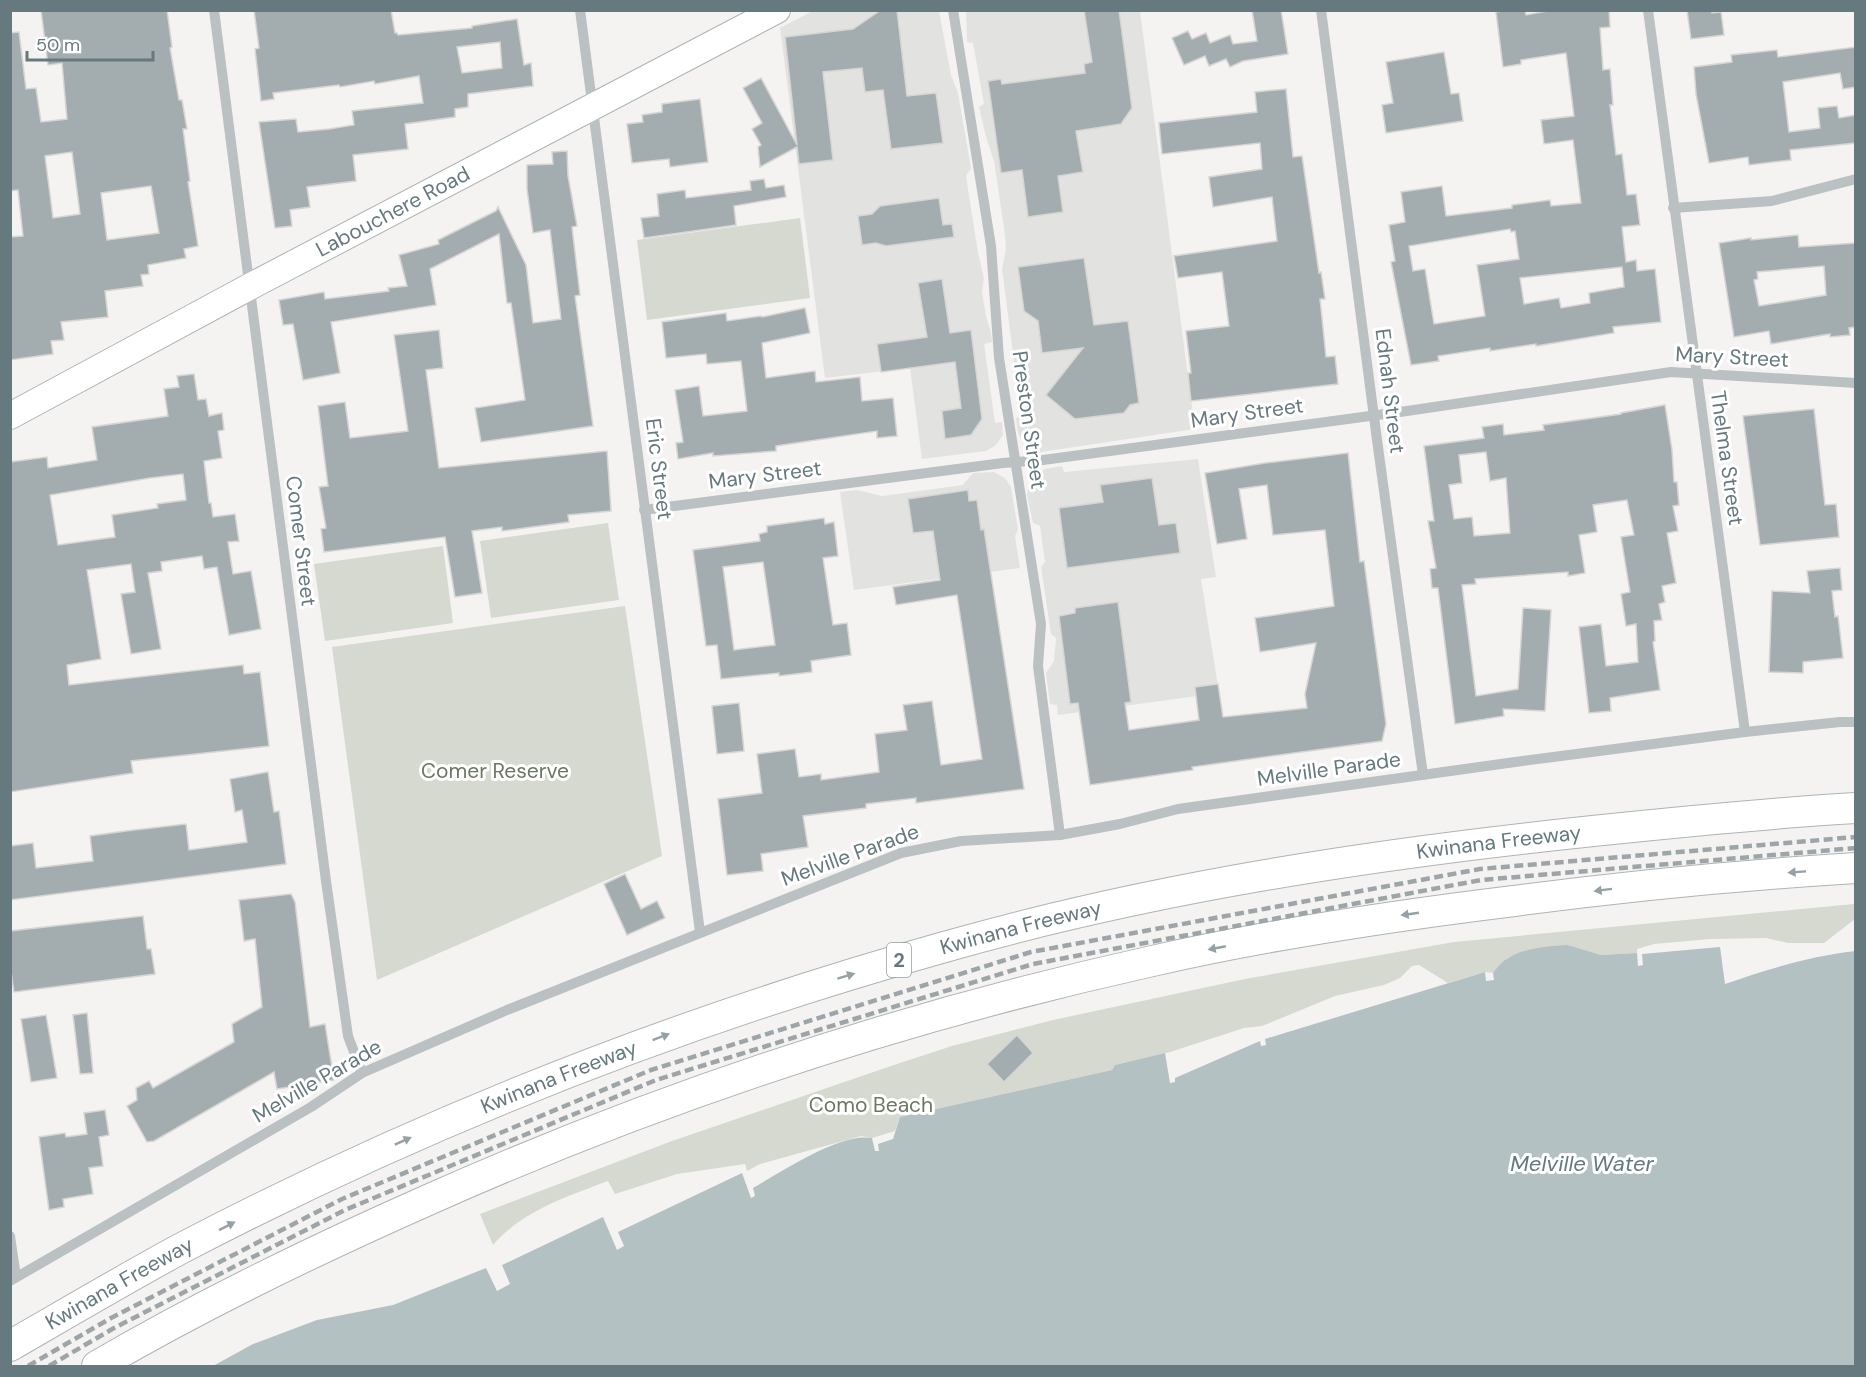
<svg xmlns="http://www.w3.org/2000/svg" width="1866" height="1377" font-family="'DM Sans',sans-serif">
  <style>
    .built { fill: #e2e3e1 }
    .green { fill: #d5d9d0 }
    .water { fill: #b4c1c3 }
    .building { fill: #a3adaf; stroke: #d5d5d3; stroke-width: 1.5; fill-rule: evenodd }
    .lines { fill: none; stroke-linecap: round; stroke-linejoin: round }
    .major-casing { stroke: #afb4b6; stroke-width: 28 }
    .highway-casing { stroke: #afb3b5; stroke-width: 32 }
    .minor { stroke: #bbc0c2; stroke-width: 10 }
    .major { stroke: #fff; stroke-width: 26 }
    .highway { stroke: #fff; stroke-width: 30 }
    .rail { stroke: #9da5a8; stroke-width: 4.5; stroke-dasharray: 9 4.5; stroke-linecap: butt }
    .oneway { fill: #94a1a5 }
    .labels { text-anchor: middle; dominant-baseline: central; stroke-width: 6; stroke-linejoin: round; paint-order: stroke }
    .shield { fill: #fff; stroke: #94a1a5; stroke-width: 1.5 }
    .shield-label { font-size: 20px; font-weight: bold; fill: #66797f }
    .street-label { font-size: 21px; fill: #66797f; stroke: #fff }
    .park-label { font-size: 21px; fill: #6b7764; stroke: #fff }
    .water-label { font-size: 22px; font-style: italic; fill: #627a7c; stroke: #fff }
  </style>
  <rect width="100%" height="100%" fill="#f4f3f1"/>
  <g class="built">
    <polygon points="813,11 939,11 951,75 958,93 971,168 966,176 978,253 984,278 982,292 986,316 991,333 992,342 984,344 995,423 1002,422 1003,435 996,445 986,451 922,459 910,368 825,378 780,28"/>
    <polygon points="966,11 1140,11 1195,429 1041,452 1032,450 1023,443 1018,433 1016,418 1021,415 1002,269 1006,249 1005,235 994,161 986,137 979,107 984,104 973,43 967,42"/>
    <polygon points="1198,459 1216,577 1201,579 1219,693 1058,715 1057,705 1050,704 1046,673 1054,661 1056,638 1051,634 1041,567 1045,562 1040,526 1033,523 1027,495 1029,485 1035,476 1045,469 1062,466 1064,472"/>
    <polygon points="994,472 1005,478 1011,487 1018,530 1015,536 1020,568 854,590 840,492 857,490 882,496 963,485 973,473"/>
  </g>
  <g class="green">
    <polygon points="800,218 810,298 647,320 637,240"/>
    <polygon points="608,523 619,600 491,618 480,541"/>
    <polygon points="443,546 453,623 325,641 314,564"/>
    <polygon points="625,606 662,856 377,980 332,647"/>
    <path d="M1854 904 1855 919 1824 943H1788L1766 938 1710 939 1654 944 1637 949V953L1601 955 1568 945 1507 959 1493 973 1485 972 1448 983 1419 965 1412 966 1400 978 1384 985 1335 996 1262 1026 1244 1028 1170 1052 1115 1065 1112 1070 900 1117 895 1131 872 1138 861 1136 760 1164 747 1171 745 1164 677 1174 615 1194 608 1181C568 1196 522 1211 493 1245L480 1214 672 1141 894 1065 952 1046 1053 1020 1245 979 1454 942Z"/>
  </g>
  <path class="water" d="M1568 945 1601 955 1637 953 1638 966 1643 965 1642 954 1720 947 1725 984C1768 969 1811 956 1855 951V1366H213L253 1344 317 1320 393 1305 486 1268 497 1291 510 1284 502 1265 603 1217 617 1250 624 1246 618 1232 742 1173 751 1198 755 1196 753 1188C781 1172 840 1132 872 1138L875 1151H879L878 1144 893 1139 900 1117 1112 1070 1115 1065 1165 1053 1170 1083 1175 1082V1078L1260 1041 1261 1046 1266 1045 1265 1039 1485 972 1486 981 1494 980 1493 973C1497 968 1501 962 1507 959 1523 948 1549 946 1568 945Z"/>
  <g class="building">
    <path d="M41 10H167L172 47 170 48 179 100H182L187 129H183L190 181 188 182 198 246 184 249 186 258 148 265 149 274 141 275 143 286 105 291 108 317 61 322 64 340 51 341 53 354 10 360V237L23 236 18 190 10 191V33L19 32 26 89 36 88 41 122 67 119 62 63 48 65ZM72 152 80 214 53 218 45 156ZM151 186 159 233 107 240 101 193Z"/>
    <path d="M254 10H391L395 33H397L398 35 472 28V26L517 19 524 65 531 63 533 86 468 94V107L455 109V117L405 124 408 149 353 155 356 181 307 187 310 207 290 210 292 226 275 228 259 122 296 119 298 132 329 129 354 125 352 111 423 103 419 76 375 84 374 81 340 87 339 85 273 93 274 99 261 101 255 49 259 48ZM500 42 502 68 462 73 457 47Z"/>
    <polygon points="881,10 897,10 907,96 936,93 943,143 891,149 883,90 865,92 862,68 823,72 833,160 799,164 797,147 760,167 758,147 761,145 752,129 762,123 743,88 761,78 797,145 785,37 853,29"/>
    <polygon points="1084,10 1119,10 1132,108 1121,124 1076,131 1083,172 1058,176 1063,212 1028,217 1022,170 1001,173 988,81 1001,79 1002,84 1085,73 1084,64 1092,62"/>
    <polygon points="1252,10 1281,10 1288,54 1243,61 1230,67 1226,59 1209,66 1205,56 1184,65 1172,38 1188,31 1192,39 1206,33 1210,43 1230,35 1233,44 1257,41"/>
    <path d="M1511 10H1525L1526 15 1553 10H1609L1610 27 1600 28 1603 70 1610 69 1613 105H1610L1616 155 1622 154 1627 195 1636 194 1640 225 1622 227 1626 262 1636 260 1637 271 1655 269 1661 322 1613 327 1614 333 1536 346V344L1490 351V348L1438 356 1439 361 1411 365 1391 262 1395 261 1389 225 1405 222 1401 192 1442 186 1446 216 1512 208V205L1550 200 1551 206 1581 203 1573 140 1544 144 1541 120 1574 116 1566 53 1521 60V64L1503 67 1496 12ZM1510 229 1511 232 1515 231 1519 259 1477 265 1485 316 1434 324 1425 269 1413 271 1409 246ZM1622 267 1624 287 1589 293 1590 303 1561 308 1559 298 1524 304 1520 278Z"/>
    <polygon points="1687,10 1711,10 1712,13 1721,12 1724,35 1691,39"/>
    <polygon points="1856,47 1856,87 1843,89 1840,73 1783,82 1789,132 1820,128 1818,108 1837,106 1839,118 1856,115 1856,143 1790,150 1791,160 1749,165 1748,157 1709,163 1696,94 1694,67 1732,62 1731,55 1777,50 1778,57"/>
    <polygon points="1444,52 1451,94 1459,93 1463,121 1386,133 1382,105 1393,103 1386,62"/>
    <polygon points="1286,89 1293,157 1302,156 1319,273 1321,272 1325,299 1320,299 1326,357 1335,356 1338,384 1191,401 1188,373 1191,373 1186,331 1229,326 1222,272 1178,278 1174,256 1277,241 1272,197 1213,207 1209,177 1262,169 1260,143 1162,154 1159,123 1257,112 1255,92"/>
    <polygon points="700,99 708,162 670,167 669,159 632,163 627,124 643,122 642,115 662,112 662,104"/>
    <polygon points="567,151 568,176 577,226 572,227 580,295 575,296 593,426 481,442 475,408 525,400 511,303 507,303 499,234 430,269 436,305 331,322 340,373 303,380 293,324 283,325 279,300 324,292 325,299 389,291 388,288 407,286 399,255 439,244 438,240 496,211 498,207 526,265 533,323 561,319 550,230 533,233 527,189 527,165 553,164 552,152"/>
    <polygon points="764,179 766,188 784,185 786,197 734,206 736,225 644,238 641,218 659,216 657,194 685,190 686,198 751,190 750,181"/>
    <polygon points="939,198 943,225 952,224 954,237 886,246 876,243 862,245 858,216 872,214 880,206"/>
    <path d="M1798 235 1799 247 1856 243V327L1849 328 1850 335 1830 337V334L1771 344 1769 331 1734 337 1719 243 1751 238V240ZM1824 266 1826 295 1759 306 1754 280 1758 279 1757 272Z"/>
    <polygon points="1084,258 1094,325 1128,321 1139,403 1130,405 1124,413 1075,419 1046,395 1083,348 1042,353 1038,321 1024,311 1018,267"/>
    <polygon points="942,279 950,333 971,330 982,419 971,435 945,439 942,411 961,408 955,362 881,372 877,344 927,337 918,283"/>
    <polygon points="805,308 810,333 762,343 766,378 815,371 816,382 860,377 862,401 893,398 897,436 877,438 877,431 776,446 776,451 713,456 713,453 678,459 676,443 683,442 675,390 699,386 703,416 747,411 741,361 707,364 706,354 666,358 662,322 726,313 727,321 761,316 762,317"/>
    <polygon points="439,330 443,368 426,370 439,468 607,451 611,511 568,515 569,522 502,531 502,527 472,531 482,593 455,597 445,537 324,552 321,529 326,528 319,487 328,486 318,406 345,402 350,438 408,431 394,335"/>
    <path d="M194 374 198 400 206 399 209 416 222 413 224 430 218 431 222 458 204 461 209 503H211L213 517 235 514 239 541 228 542 233 574 251 571 261 629 229 635 217 567 204 569 202 556 161 562 162 571 148 573 161 649 131 654 121 594 135 592 131 564 87 570 101 659 67 665 69 685 243 665 244 674 260 672 269 746 131 761 133 773 10 792V462L47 457 48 468 97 460 92 427 168 416 164 389 179 387 177 376ZM183 474 186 500 157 504 158 508 112 515 115 537 58 545 50 495 150 478Z"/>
    <path d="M1665 405 1672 450 1674 482H1677L1679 505 1673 506 1678 531 1667 533 1676 583 1662 586 1665 602 1659 604 1662 620 1654 621 1655 641 1653 642 1660 690 1610 698 1611 711 1589 713 1579 627 1601 624 1606 666 1638 662 1636 624 1626 626 1621 594 1630 592 1621 537 1634 535 1627 500 1593 505 1597 532 1579 535 1585 573 1568 576V572L1475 579 1476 584 1462 585 1476 696 1518 689 1523 608 1551 610 1545 711 1503 709 1504 716 1455 724 1438 588H1432L1430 569 1436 568 1428 521H1434L1424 446 1484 438 1482 427 1503 424 1504 435 1544 430 1543 425 1621 414V413ZM1486 452 1490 481 1506 478 1510 533 1474 536 1472 517 1454 519 1449 485 1462 483 1459 455Z"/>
    <polygon points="1814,409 1825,505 1836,504 1839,537 1760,545 1743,416"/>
    <polygon points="1348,453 1360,562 1364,561 1386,724 1382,741 1192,767 1193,770 1090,785 1078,703 1070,704 1059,616 1075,613 1075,608 1118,602 1131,702 1125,703 1129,730 1199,720 1195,687 1218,684 1223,717 1307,708 1305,694 1316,643 1260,652 1255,618 1334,606 1325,530 1273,535 1267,485 1239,489 1247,539 1217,544 1205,473 1265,463"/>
    <polygon points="1152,478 1159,525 1176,523 1180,553 1067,568 1059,508 1103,502 1100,485"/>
    <polygon points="968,490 969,501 977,500 981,530 984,529 1024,789 916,803 916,798 866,804 866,808 803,816 808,847 761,854 763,871 727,875 718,799 762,793 757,754 795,749 799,777 821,774 821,780 879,772 875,734 907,730 903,705 932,701 941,765 982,759 957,595 896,605 893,587 940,580 933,531 913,533 908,499"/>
    <path d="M824 518 825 524 834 522 838 556 823 558 833 625 847 623 851 655 811 661 812 672 779 676V673L721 679 717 645 706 646 693 550 760 541 759 534 767 532V526ZM763 562 775 645 734 650 723 567Z"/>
    <polygon points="1840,568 1842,590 1832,591 1835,617 1838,616 1843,658 1803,662 1803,673 1769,672 1772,591 1810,593 1807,571"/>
    <polygon points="739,703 744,751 717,754 712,706"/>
    <polygon points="268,772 274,812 279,811 286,864 10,900 10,846 33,843 36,868 93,861 90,836 126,831 186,824 189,850 247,842 242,810 235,812 230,779"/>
    <polygon points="625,874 641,909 657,901 665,918 627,935 604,884"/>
    <polygon points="291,894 295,902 310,1027 325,1024 334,1080 277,1089 274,1072 154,1141 147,1142 127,1106 137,1100 136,1088 149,1081 153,1088 234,1042 232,1024 262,1007 255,939 244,941 239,900"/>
    <polygon points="143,916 147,949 151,949 155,974 14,992 10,964 10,931"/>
    <polygon points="87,1013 93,1073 80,1074 73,1015"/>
    <polygon points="46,1015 57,1078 31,1082 21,1019"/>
    <polygon points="1017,1035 1033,1053 1004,1082 987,1064"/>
    <polygon points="105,1110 109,1135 99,1137 103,1166 89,1168 93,1194 63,1199 64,1207 49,1210 39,1137 65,1133 66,1137 87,1134 84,1113"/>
  </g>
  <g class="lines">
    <g class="major-casing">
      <g id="major">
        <path id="s1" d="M10 416 251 286 777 10"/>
      </g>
    </g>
    <g class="highway-casing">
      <g id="highway">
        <path id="s2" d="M10 1346C67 1313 123 1280 180 1249 423 1122 677 1022 941 948 1153 887 1373 854 1593 831 1680 822 1768 813 1856 808"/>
        <path d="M97 1366C203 1304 315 1250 428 1200 659 1097 901 1017 1148 962 1269 934 1391 916 1514 901 1628 886 1741 875 1856 868"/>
      </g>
    </g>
    <g class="minor">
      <polyline points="214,10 326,881 348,1036 362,1073"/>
      <polyline points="580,10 700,932"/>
      <polyline points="953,10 991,246 999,358 1041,624 1038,666 1060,835"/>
      <polyline points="1321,10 1377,440 1423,775"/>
      <polyline points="1648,10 1745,732"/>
      <polyline points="1673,208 1772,201 1856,179"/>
      <polyline points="644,510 1003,463 1043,460 1407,411 1671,372 1856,383"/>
      <polyline points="10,1236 16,1277"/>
      <polyline points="10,1281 311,1107 362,1073 507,1010 901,853 961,841 1060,835 1120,824 1178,809 1515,762 1745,732 1840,722 1856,722"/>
    </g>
    <use href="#major" class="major"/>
    <use href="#highway" class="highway"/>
    <g class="rail">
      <polyline points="28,1366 111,1318 342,1199 651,1070 1031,952 1480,869 1856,837"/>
      <polyline points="49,1366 114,1328 345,1210 656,1080 1033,964 1481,880 1856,848"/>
    </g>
  </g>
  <defs><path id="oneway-solid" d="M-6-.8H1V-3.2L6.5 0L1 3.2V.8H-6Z" transform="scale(1.5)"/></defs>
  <g class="oneway">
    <use href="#oneway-solid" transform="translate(1797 872) rotate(176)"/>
    <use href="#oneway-solid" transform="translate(1603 890) rotate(173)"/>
    <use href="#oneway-solid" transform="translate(1410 914) rotate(172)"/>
    <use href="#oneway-solid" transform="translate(1217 948) rotate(169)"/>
    <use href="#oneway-solid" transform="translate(846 976) rotate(-17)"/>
    <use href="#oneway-solid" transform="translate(661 1037) rotate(-21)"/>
    <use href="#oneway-solid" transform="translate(403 1141) rotate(-24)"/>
    <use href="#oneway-solid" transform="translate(227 1226) rotate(-27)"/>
  </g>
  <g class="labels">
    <rect class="shield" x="887" y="943" width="24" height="34" rx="4.5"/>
    <g class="shield-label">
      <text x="899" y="960">2</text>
    </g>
    <g class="street-label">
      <text stroke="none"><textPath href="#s1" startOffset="434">Labouchere Road</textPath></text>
      <text transform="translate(1732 357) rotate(3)">Mary Street</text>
      <text transform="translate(1390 391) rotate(83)">Ednah Street</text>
      <text transform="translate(1247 413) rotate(-8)">Mary Street</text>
      <text transform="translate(1029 420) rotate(82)">Preston Street</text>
      <text transform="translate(1727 458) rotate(82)">Thelma Street</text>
      <text transform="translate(659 469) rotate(83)">Eric Street</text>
      <text transform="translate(765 475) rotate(-7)">Mary Street</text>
      <text transform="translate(301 541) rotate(83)">Comer Street</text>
      <text transform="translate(1329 769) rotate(-8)">Melville Parade</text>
      <text stroke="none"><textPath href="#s2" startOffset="1584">Kwinana Freeway</textPath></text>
      <text transform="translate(850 855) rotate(-20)">Melville Parade</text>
      <text stroke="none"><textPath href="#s2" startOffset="1098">Kwinana Freeway</textPath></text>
      <text stroke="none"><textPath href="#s2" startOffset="612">Kwinana Freeway</textPath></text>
      <text transform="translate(317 1081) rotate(-30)">Melville Parade</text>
      <text stroke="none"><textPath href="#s2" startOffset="126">Kwinana Freeway</textPath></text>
    </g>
    <g class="park-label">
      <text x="495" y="771">Comer Reserve</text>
      <text x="871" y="1105">Como Beach</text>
    </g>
    <g class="water-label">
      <text x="1582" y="1163">Melville Water</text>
    </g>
  </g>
  <rect width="1866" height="1377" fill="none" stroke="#66797f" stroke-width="24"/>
  <path d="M27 51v9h126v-9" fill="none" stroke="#66797f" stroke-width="3"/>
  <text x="36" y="51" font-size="18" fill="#66797f" stroke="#ffffff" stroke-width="4.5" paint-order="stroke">50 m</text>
</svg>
